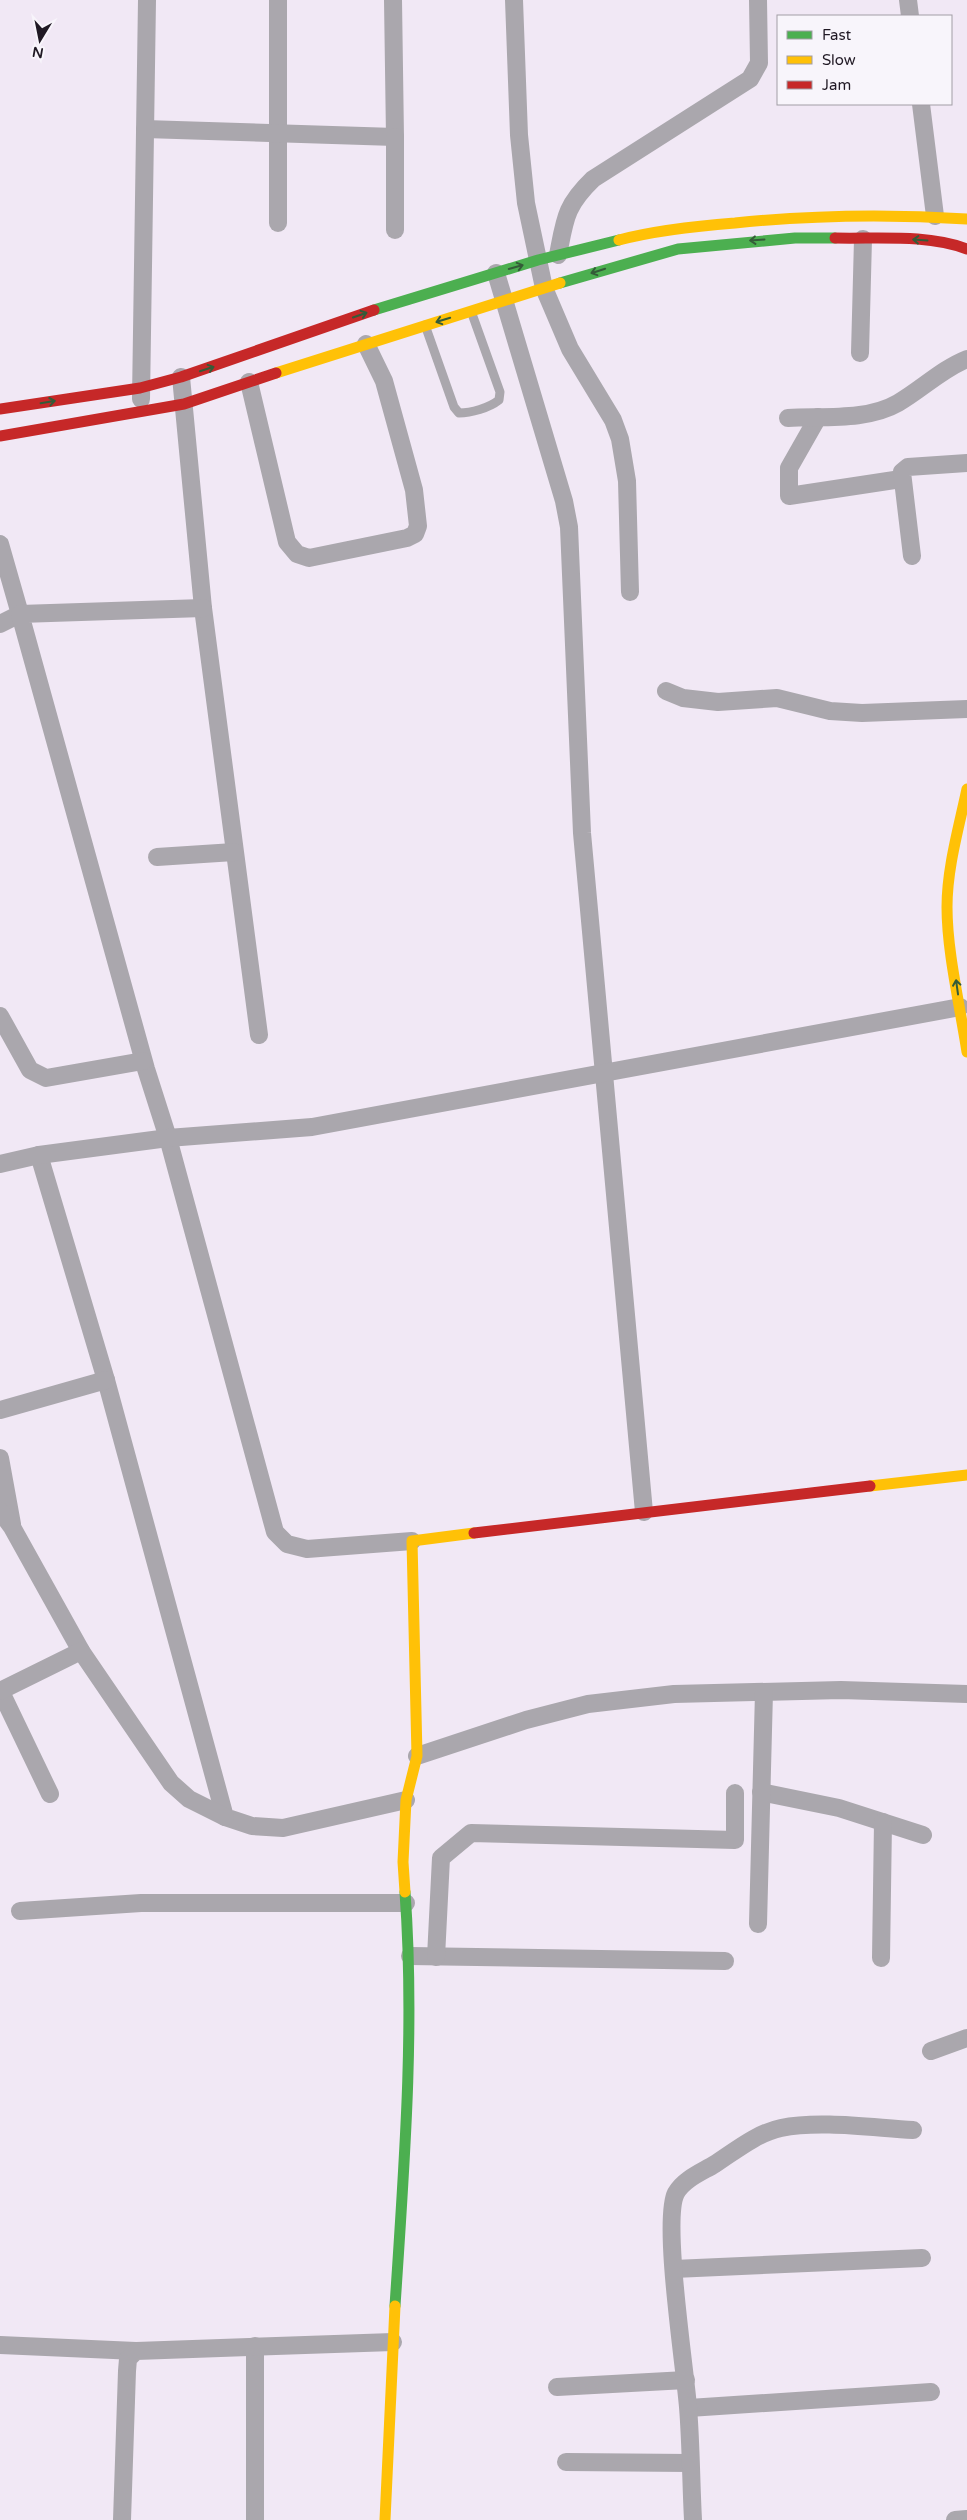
<svg xmlns="http://www.w3.org/2000/svg" width="967" height="2520" font-family="'Varela Round',sans-serif">
  <style>
    .lines { fill: none; stroke-linecap: round; stroke-linejoin: round }
    .lane { stroke: #aaa7ad; stroke-width: 9 }
    .street { stroke: #aaa7ad; stroke-width: 18 }
    .fast { stroke: #4caf50; stroke-width: 11 }
    .slow { stroke: #ffc107; stroke-width: 11 }
    .jam { stroke: #c62828; stroke-width: 11 }
    .oneway { stroke: #345c38 }
  </style>
  <rect width="100%" height="100%" fill="#f1e8f5"/>
  <g class="lines">
    <path class="lane" d="M425 325 454 407 459 413C471 413 489 408 499 400L500 392 471 311"/>
    <g class="street">
      <polyline points="278,0 278,223"/>
      <polyline points="514,0 519,135 526,203 544,288 570,349 613,420 620,439 627,481 630,592"/>
      <polyline points="908,0 910,16"/>
      <polyline points="921,104 935,216"/>
      <polyline points="145,129 395,137 393,0"/>
      <polyline points="395,230 395,137"/>
      <path d="M558 255C565 219 565 206 593 179L750 79 759 63 758 0"/>
      <polyline points="496,273 564,501 569,527 582,833 644,1512"/>
      <polyline points="860,353 863,239"/>
      <polyline points="181,377 203,608 259,1035"/>
      <polyline points="249,382 287,542 297,554 309,558 407,538 415,534 418,526 414,490 384,381 366,344"/>
      <polyline points="141,399 147,0"/>
      <polyline points="818,417 789,468 789,496 901,479"/>
      <path d="M788 418C823 416 867 421 898 403 922 389 942 369 967 359"/>
      <polyline points="0,544 20,614 0,624"/>
      <polyline points="912,556 902,472 908,467 967,463"/>
      <polyline points="203,608 20,614 146,1069 168,1138 275,1532 287,1544 307,1549 412,1541"/>
      <polyline points="666,691 683,698 718,702 777,698 830,711 862,713 967,709"/>
      <polyline points="157,857 234,852"/>
      <polyline points="0,1016 30,1070 46,1078 143,1061"/>
      <polyline points="39,1155 106,1380 225,1817 252,1826 283,1828 406,1800"/>
      <polyline points="0,1164 39,1155 168,1138 312,1127 960,1007"/>
      <polyline points="0,1410 106,1380"/>
      <polyline points="0,1458 12,1524"/>
      <polyline points="0,1511 12,1527 81,1651"/>
      <polyline points="0,1690 50,1794"/>
      <polyline points="0,1691 81,1651 171,1783 189,1799 225,1817"/>
      <polyline points="417,1756 526,1720 588,1704 674,1694 841,1690 967,1694"/>
      <polyline points="761,1792 839,1808 923,1835"/>
      <polyline points="20,1911 141,1903 406,1903"/>
      <polyline points="758,1924 764,1692"/>
      <polyline points="410,1956 725,1961"/>
      <polyline points="436,1957 441,1858 471,1833 735,1840 735,1793"/>
      <polyline points="881,1958 883,1822"/>
      <polyline points="931,2051 967,2038"/>
      <polyline points="674,2269 922,2258"/>
      <polyline points="0,2345 136,2351"/>
      <polyline points="255,2346 255,2520"/>
      <polyline points="557,2387 686,2380"/>
      <polyline points="689,2408 931,2392"/>
      <polyline points="566,2462 690,2463"/>
      <polyline points="122,2520 127,2371 128,2359 136,2351 393,2342"/>
      <path d="M693 2520C691 2482 691 2444 688 2407 685 2368 662 2220 676 2193 684 2179 702 2172 715 2164 735 2151 757 2133 781 2128 819 2120 874 2128 913 2130"/>
      <polyline points="955,2520 967,2519"/>
    </g>
    <g class="fast">
      <polyline points="560,283 678,249 795,238 835,238"/>
      <polyline points="374,310 538,260 619,240"/>
      <path d="M395 2306C404 2168 415 2030 405 1892"/>
    </g>
    <g class="slow">
      <path d="M619 240C657 230 696 226 735 223 813 215 890 214 967 219"/>
      <polyline points="276,373 560,283"/>
      <path d="M967 789C959 827 947 868 947 907 947 952 960 1006 967 1052"/>
      <polyline points="870,1486 967,1475"/>
      <polyline points="405,1892 403,1862 406,1800 417,1756 412,1541 474,1533"/>
      <polyline points="385,2520 395,2306"/>
    </g>
    <g class="jam">
      <path d="M835 238C879 239 926 234 967 249"/>
      <polyline points="0,409 140,388 181,377 374,310"/>
      <polyline points="0,436 184,404 276,373"/>
      <polyline points="474,1533 870,1486"/>
    </g>
  </g>
  <defs><path id="oneway-shaft" d="M-6 0H5M1.5-3L5.5 0L1.5 3" fill="none" stroke-width="1.6" stroke-linecap="round" stroke-linejoin="round" transform="scale(1.25)"/></defs>
  <g class="oneway">
    <use href="#oneway-shaft" transform="translate(757 240) rotate(176)"/>
    <use href="#oneway-shaft" transform="translate(920 240) rotate(-176)"/>
    <use href="#oneway-shaft" transform="translate(516 267) rotate(-16)"/>
    <use href="#oneway-shaft" transform="translate(598 271) rotate(162)"/>
    <use href="#oneway-shaft" transform="translate(360 315) rotate(-19)"/>
    <use href="#oneway-shaft" transform="translate(443 320) rotate(163)"/>
    <use href="#oneway-shaft" transform="translate(207 369) rotate(-18)"/>
    <use href="#oneway-shaft" transform="translate(48 402) rotate(-9)"/>
    <use href="#oneway-shaft" transform="translate(957 987) rotate(-98)"/>
  </g>
  <rect x="777" y="15" width="175" height="90" fill="#f8f5fb" stroke="#a29da5"/>
  <rect x="787" y="31" width="25" height="8" fill="#4caf50" stroke="#a29da5"/>
  <text x="822" y="40" font-size="15" fill="#201924">Fast</text>
  <rect x="787" y="56" width="25" height="8" fill="#ffc107" stroke="#a29da5"/>
  <text x="822" y="65" font-size="15" fill="#201924">Slow</text>
  <rect x="787" y="81" width="25" height="8" fill="#c62828" stroke="#a29da5"/>
  <text x="822" y="90" font-size="15" fill="#201924">Jam</text>
  <g transform="translate(40 40) rotate(190)" stroke="#f8f5fb" stroke-width="4" paint-order="stroke">
  <path d="M0-4L9 19L0 12L-9 19Z" fill="#201924"/>
  <text y="-8" font-size="14" font-weight="bold" text-anchor="middle" fill="#201924">N</text>
  </g>
</svg>
